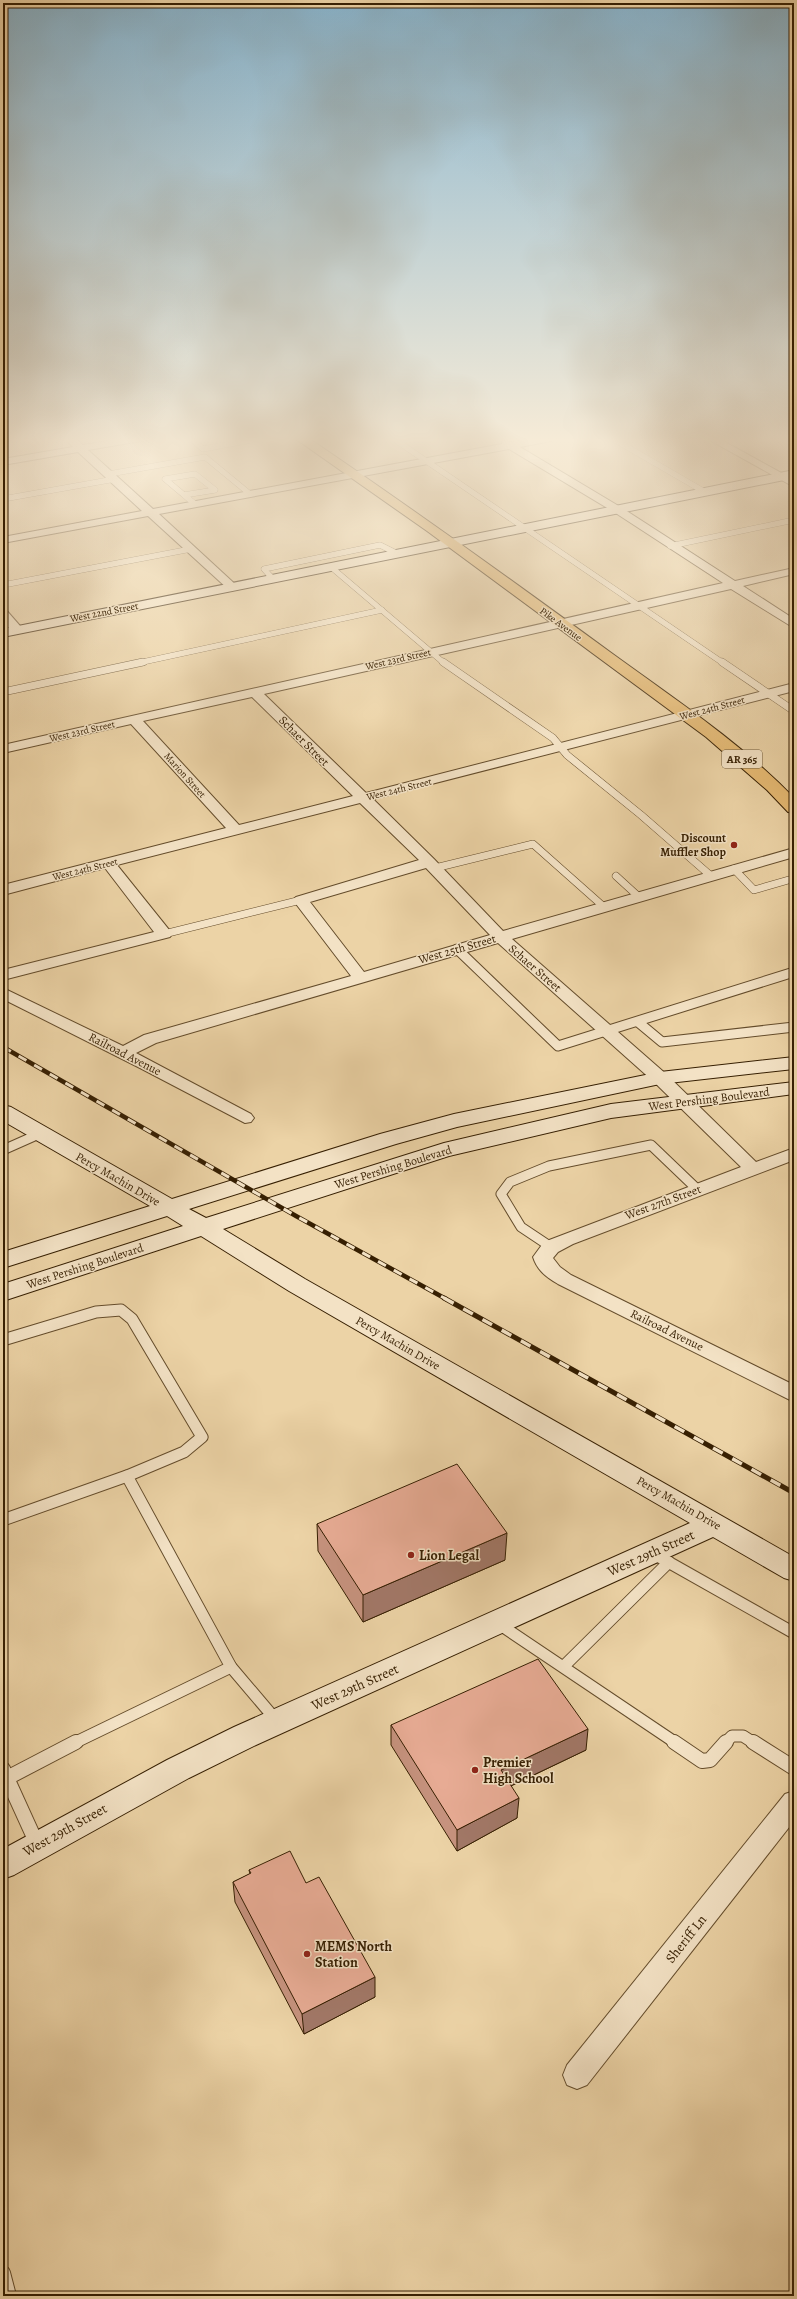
<svg xmlns="http://www.w3.org/2000/svg" width="797" height="2299" font-family="Alegreya,serif">
  <style>
    .lines { fill: none; stroke-linecap: round; stroke-linejoin: round }
    .lane-far4-casing { stroke: #644c2b; stroke-width: 6 }
    .lane-far3-casing { stroke: #644c2b; stroke-width: 8 }
    .lane-far2-casing { stroke: #644c2b; stroke-width: 11 }
    .lane-far1-casing { stroke: #644c2b; stroke-width: 13 }
    .lane-casing { stroke: #644c2b; stroke-width: 16 }
    .street-casing { stroke: #644c2b; stroke-width: 2 }
    .secondary-casing { stroke: #361f02; stroke-width: 2 }
    .primary-casing { stroke: #361f02; stroke-width: 2 }
    .lane-far4 { stroke: #f3e2c5; stroke-width: 5.5 }
    .lane-far3 { stroke: #f3e2c5; stroke-width: 7 }
    .lane-far2 { stroke: #f3e2c5; stroke-width: 9 }
    .lane-far1 { stroke: #f3e2c5; stroke-width: 11 }
    .lane { stroke: #f3e2c5; stroke-width: 14 }
    .street { fill: #f3e2c5; fill-rule: evenodd }
    .secondary { fill: #f3e2c5; fill-rule: evenodd }
    .primary { fill: #e6ba73; fill-rule: evenodd }
    .rail-far1-casing { stroke: #361f02; stroke-width: 4.5 }
    .rail-casing { stroke: #361f02; stroke-width: 5 }
    .rail-far1 { stroke: #f3e2c5; stroke-width: 3; stroke-dasharray: 9; stroke-linecap: butt }
    .rail { stroke: #f3e2c5; stroke-width: 3.5; stroke-dasharray: 11; stroke-linecap: butt }
    .wall { fill: #c7937f; stroke: #361f02 }
    .shaded-wall { fill: #a27868; stroke: #361f02 }
    .building { fill: #e7ab94; stroke: #361f02 }
    .poi-dot { fill: #8f2418; stroke: #f3e2c5; stroke-width: 1.5 }
    .labels { text-anchor: middle; dominant-baseline: central; stroke-width: 3; stroke-linejoin: round; paint-order: stroke }
    .far-street-label { font-size: 10px; fill: #361f02; stroke: #f3e2c5 }
    .shield { fill: #f3e2c5; stroke: #6f5a3c; stroke-width: 1 }
    .shield-label { font-size: 11px; font-weight: bold; fill: #361f02 }
    .street-label { font-size: 12px; fill: #361f02; stroke: #f3e2c5 }
    .poi-label { font-size: 12px; font-weight: bold; fill: #361f02; stroke: #f3e2c5; text-anchor: end }
    .near-street-label { font-size: 14px; fill: #361f02; stroke: #f3e2c5 }
    .near-poi-label { font-size: 14px; font-weight: bold; fill: #361f02; stroke: #f3e2c5; text-anchor: start }
  </style>
  <rect width="100%" height="100%" fill="#ecd3a6"/>
  <filter id="stains"><feTurbulence type="fractalNoise" baseFrequency=".005" numOctaves="4"/><feColorMatrix values="0 0 0 0 .2 0 0 0 0 .09 0 0 0 0 .02 0 0 0 .5 -.17"/></filter>
  <radialGradient id="worn" r=".72"><stop offset=".6" stop-color="#630" stop-opacity="0"/><stop offset="1" stop-color="#630" stop-opacity=".3"/></radialGradient>
  <g class="lines">
    <g class="lane-far4-casing">
      <g id="lane-far4">
        <polyline points="189,437 203,449 268,437"/>
        <polyline points="391,437 723,663"/>
        <polyline points="610,437 705,492"/>
        <polyline points="109,474 205,457 250,494"/>
        <polygon points="195,474 215,490 184,495 165,479"/>
        <polyline points="184,495 195,504"/>
        <polyline points="3,499 115,479"/>
        <polyline points="670,546 794,520"/>
        <polyline points="331,567 444,663"/>
        <polyline points="272,578 264,569 380,545 396,553"/>
        <polyline points="3,585 191,549"/>
        <polyline points="138,663 382,610"/>
      </g>
    </g>
    <g class="lane-far3-casing">
      <g id="lane-far3">
        <polyline points="443,662 553,738 567,755 641,815 711,876"/>
        <polyline points="722,662 794,711"/>
        <polyline points="3,692 143,662"/>
        <polyline points="435,868 533,844 604,907"/>
        <polyline points="734,869 754,890 792,879 794,882"/>
        <polyline points="616,876 639,897"/>
        <polyline points="164,934 301,900"/>
      </g>
    </g>
    <g class="lane-far2-casing">
      <g id="lane-far2">
        <polyline points="457,949 558,1046 794,972"/>
        <polyline points="638,1022 662,1042 794,1027"/>
        <polyline points="3,1150 39,1134"/>
        <polyline points="551,1247 521,1227 501,1194 510,1182 549,1166 651,1145 698,1190"/>
      </g>
    </g>
    <g class="lane-far1-casing">
      <g id="lane-far1">
        <polyline points="3,1340 96,1312 121,1310 132,1319 202,1437 184,1452 127,1476 231,1667 276,1720"/>
        <polyline points="3,1520 127,1476"/>
        <polyline points="654,1554 794,1633"/>
        <polyline points="499,1624 676,1743"/>
        <polyline points="564,1666 669,1562"/>
        <polyline points="74,1743 231,1667"/>
        <polyline points="725,1743 732,1736 743,1736 754,1743"/>
      </g>
    </g>
    <g class="lane-casing">
      <g id="lane">
        <polyline points="674,1742 702,1761 710,1760 726,1742"/>
        <polyline points="753,1742 794,1768"/>
        <polyline points="3,1769 7,1778 76,1742"/>
        <polyline points="3,1780 7,1778 37,1844"/>
        <polyline points="3,2273 9,2296"/>
      </g>
    </g>
    <g class="street-casing">
      <g id="street">
        <path d="M63 437H74L83 445 131 437H152L147 440 88 450 153 509 502 444V441L512 442 541 437H561L556 440 520 447 622 508 735 581 794 568V574L743 586 794 619V628L731 589 264 694 366 793 794 683V691L373 799 434 859 503 931 794 848V857L512 939 666 1074 756 1162 794 1148V1160L573 1244 558 1252 553 1258 560 1267 571 1275 794 1385V1402L558 1284C546 1277 537 1270 533 1257L544 1242 741 1167 654 1082 498 943 156 1043 136 1053 251 1114 254 1118 251 1122 245 1123 140 1068 3 999V988L123 1046 144 1035 351 976 293 900 296 897 419 860 360 803 117 865 170 931 172 934 170 937 3 980V970L154 932 105 868 3 895V885L226 828 131 724 3 753V745L723 583 614 512 509 449 159 514 236 585 238 587 232 591 228 589 148 516 3 543V537L142 511 78 452 3 465V459L73 447ZM252 697 353 796 239 825 143 721ZM426 868 490 935 364 972 310 902Z"/>
        <polygon points="704,437 716,437 794,480 794,487"/>
        <polygon points="3,610 7,611 21,627 23,630 21,633 13,633 3,621"/>
        <polygon points="794,1791 794,1821 587,2085 577,2089 567,2085 563,2075 567,2065 785,1794"/>
      </g>
    </g>
    <g class="secondary-casing">
      <g id="secondary">
        <polygon points="794,470 794,478 3,637 3,629"/>
        <polygon points="794,1057 794,1069 660,1084 457,1127 396,1144 189,1209 206,1218 444,1143 611,1104 794,1082 794,1094 611,1118 449,1156 223,1229 305,1279 794,1557 794,1581 784,1578 713,1537 256,1745 189,1778 14,1875 3,1879 3,1849 167,1760 234,1727 690,1523 289,1291 201,1236 3,1301 3,1284 183,1226 167,1216 3,1268 3,1252 150,1206 3,1121 3,1105 11,1107 172,1199 380,1134 454,1114 660,1072"/>
      </g>
    </g>
    <g class="primary-casing">
      <path id="primary" d="M293 437H307C410 507 510 579 610 652 673 698 740 742 794 798V813L788 812 767 790 706 737 427 531Z"/>
    </g>
    <use href="#lane-far4" class="lane-far4"/>
    <use href="#lane-far3" class="lane-far3"/>
    <use href="#lane-far2" class="lane-far2"/>
    <use href="#lane-far1" class="lane-far1"/>
    <use href="#lane" class="lane"/>
    <use href="#street" class="street"/>
    <use href="#secondary" class="secondary"/>
    <use href="#primary" class="primary"/>
    <g class="rail-far1-casing">
      <polyline id="rail-far1" points="3,1047 296,1216 446,1299"/>
    </g>
    <g class="rail-casing">
      <polyline id="rail" points="444,1298 794,1493"/>
    </g>
    <use href="#rail-far1" class="rail-far1"/>
    <use href="#rail" class="rail"/>
  </g>
  <g class="wall">
    <polygon points="317,1524 505,1560 363,1622 318,1551"/>
    <polygon points="391,1725 586,1750 511,1786 517,1818 457,1851 391,1745"/>
    <polygon points="249,1870 306,1883 375,1997 304,2034 235,1902 233,1882 250,1874"/>
  </g>
  <g class="shaded-wall">
    <polygon points="507,1533 505,1560 363,1622 363,1595"/>
    <polygon points="588,1729 586,1750 500,1791 501,1770"/>
    <polygon points="519,1798 517,1818 457,1851 457,1830"/>
    <polygon points="375,1977 375,1997 304,2034 302,2014"/>
  </g>
  <g class="building">
    <polygon points="457,1464 507,1533 363,1595 317,1524"/>
    <polygon points="538,1659 588,1729 501,1770 519,1798 457,1830 391,1725"/>
    <polygon points="290,1851 306,1883 319,1877 375,1977 302,2014 233,1882 251,1873 249,1870"/>
  </g>
  <linearGradient id="sky" x2="0" y2="1"><stop stop-color="#88b5cf"/><stop offset="0.58" stop-color="#f6ebd7"/><stop offset="1" stop-color="#f6ebd7" stop-opacity="0"/></linearGradient>
  <rect width="797" height="759" fill="url(#sky)"/>
  <g class="poi-dot">
    <circle cx="734" cy="845" r="4"/>
    <circle cx="411" cy="1555" r="4"/>
    <circle cx="475" cy="1770" r="4"/>
    <circle cx="307" cy="1954" r="4"/>
  </g>
  <g class="labels">
    <g class="far-street-label">
      <text transform="translate(104 612) rotate(-11)">West 22nd Street</text>
      <text transform="translate(561 624) rotate(36)">Pike Avenue</text>
      <text transform="translate(398 659) rotate(-13)">West 23rd Street</text>
      <text transform="translate(712 708) rotate(-15)">West 24th Street</text>
      <text transform="translate(82 731) rotate(-13)">West 23rd Street</text>
      <text transform="translate(185 775) rotate(48)">Marion Street</text>
      <text transform="translate(399 789) rotate(-14)">West 24th Street</text>
      <text transform="translate(85 869) rotate(-14)">West 24th Street</text>
    </g>
    <rect class="shield" x="722" y="750" width="40" height="18" rx="3"/>
    <g class="shield-label">
      <text x="742" y="759">AR 365</text>
    </g>
    <g class="street-label">
      <text transform="translate(304 741) rotate(45)">Schaer Street</text>
      <text transform="translate(457 949) rotate(-16)">West 25th Street</text>
      <text transform="translate(535 968) rotate(41)">Schaer Street</text>
      <text transform="translate(125 1054) rotate(27)">Railroad Avenue</text>
      <text transform="translate(709 1099) rotate(-7)">West Pershing Boulevard</text>
      <text transform="translate(393 1167) rotate(-17)">West Pershing Boulevard</text>
      <text transform="translate(118 1179) rotate(30)">Percy Machin Drive</text>
      <text transform="translate(663 1202) rotate(-20)">West 27th Street</text>
      <text transform="translate(85 1266) rotate(-18)">West Pershing Boulevard</text>
      <text transform="translate(667 1330) rotate(26)">Railroad Avenue</text>
      <text transform="translate(398 1343) rotate(30)">Percy Machin Drive</text>
      <text transform="translate(679 1503) rotate(30)">Percy Machin Drive</text>
    </g>
    <g class="poi-label">
      <text x="726" y="838">Discount<tspan x="726" dy="14">Muffler Shop</tspan></text>
    </g>
    <g class="near-street-label">
      <text transform="translate(651 1553) rotate(-24)">West 29th Street</text>
      <text transform="translate(355 1687) rotate(-24)">West 29th Street</text>
      <text transform="translate(65 1830) rotate(-29)">West 29th Street</text>
      <text transform="translate(686 1939) rotate(-52)">Sheriff Ln</text>
    </g>
    <g class="near-poi-label">
      <text x="419" y="1555">Lion Legal</text>
      <text x="483" y="1762">Premier<tspan x="483" dy="16">High School</tspan></text>
      <text x="315" y="1946">MEMS North<tspan x="315" dy="16">Station</tspan></text>
    </g>
  </g>
  <rect width="797" height="2299" fill="none" stroke="#ecd3a6" stroke-width="16"/>
  <rect x="4" y="4" width="789" height="2291" fill="none" stroke="#361f02" stroke-width="2"/>
  <rect x="8" y="8" width="781" height="2283" fill="none" stroke="#361f02"/>
  <rect width="100%" height="100%" filter="url(#stains)"/>
  <rect width="100%" height="100%" fill="url(#worn)"/>
</svg>
